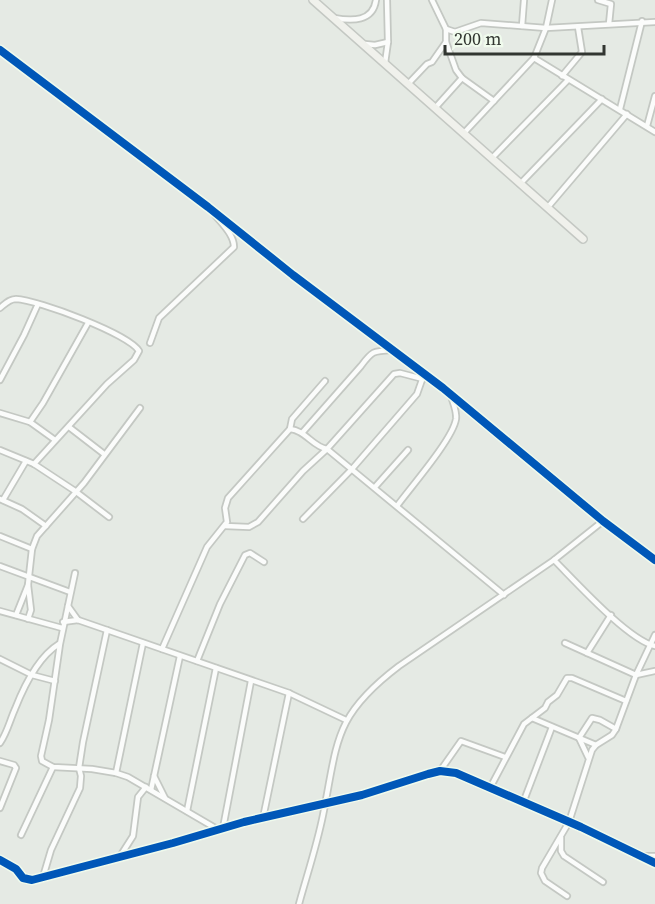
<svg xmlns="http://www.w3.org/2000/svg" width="655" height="904" font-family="'Source Serif 4',serif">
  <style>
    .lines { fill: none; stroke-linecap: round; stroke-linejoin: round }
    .street-casing { stroke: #c4c8c3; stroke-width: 8 }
    .secondary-casing { stroke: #c4c8c3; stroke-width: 10 }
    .street { stroke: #fbfcfb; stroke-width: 4.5 }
    .secondary { stroke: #f0f1ec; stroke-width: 7 }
    .cycleway-casing { stroke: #f0fbed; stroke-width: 11 }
    .cycleway { stroke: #0057b8; stroke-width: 8 }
  </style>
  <rect width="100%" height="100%" fill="#e5eae4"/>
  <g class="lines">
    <g class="street-casing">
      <g id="street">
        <polyline points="432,0 446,29 446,42 456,70 462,78 494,101"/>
        <polyline points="598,0 611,4 609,24"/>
        <path d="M334 18C352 21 373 22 376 0"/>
        <polyline points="522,26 524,0"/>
        <polyline points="446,29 455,32 481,23 546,28 655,22"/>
        <polyline points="365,44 375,45 388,42"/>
        <polyline points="0,50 208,207 293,275 443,388"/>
        <polyline points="534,58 655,132"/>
        <polyline points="385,63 388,42 387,0"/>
        <polyline points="562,76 582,52 578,27"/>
        <polyline points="408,84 427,64 432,62 446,42"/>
        <polyline points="435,108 462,78"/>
        <polyline points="620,109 642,21"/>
        <polyline points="647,126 655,96"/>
        <polyline points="464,133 534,58 546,28 552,0"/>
        <polyline points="492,158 568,80"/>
        <polyline points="520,184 602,99"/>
        <polyline points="548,207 627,114"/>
        <path d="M0 308C5 304 9 299 16 299 38 300 129 334 139 351L134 360 107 384 34 464"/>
        <path d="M150 343 159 318 234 247C234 235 222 224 215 215"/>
        <polyline points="0,380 24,335 38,304"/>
        <polyline points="0,413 30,422 55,440"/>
        <polyline points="30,422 43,403 88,323"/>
        <polyline points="69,427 104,454"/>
        <polyline points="290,429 292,419 325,381"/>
        <path d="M302 433 361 366C372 351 373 351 392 350"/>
        <polyline points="0,450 34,464 75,491 109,517"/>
        <polyline points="375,487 408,450"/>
        <polyline points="0,499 22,509 46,526"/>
        <polyline points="3,500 26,461"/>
        <path d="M397 506C410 488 453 439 456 419 457 411 453 403 451 396"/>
        <polyline points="303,519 352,469 417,394 423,377"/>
        <polyline points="225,526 249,527 258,522 303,471 327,449 394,374 400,373 423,379"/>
        <polyline points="0,536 32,549"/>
        <path d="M554 560C575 581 628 640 655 646"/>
        <polyline points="0,566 70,592"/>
        <polyline points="75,573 68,606 78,620"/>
        <polyline points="28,585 31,610 28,619"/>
        <polyline points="68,606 60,644 49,720 41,756 42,761 53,767 92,769 116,773 128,777 217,829"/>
        <polyline points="0,611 62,628"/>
        <polyline points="16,615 28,585 32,549 37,536 84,483 140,408"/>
        <polyline points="63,622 78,620 289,693 346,720"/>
        <polyline points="565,643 636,675 655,671"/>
        <path d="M162 649 207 547 227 522 225 508 228 498 290 429C305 430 313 447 327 449L504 595"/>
        <polyline points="587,653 611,615"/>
        <polyline points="0,659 32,675 55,681"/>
        <polyline points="197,661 220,604 245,555 250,553 264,562"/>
        <polyline points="532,718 596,745"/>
        <path d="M0 743C7 733 10 720 15 709 24 686 38 657 59 644"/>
        <polyline points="588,757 579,738 592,718 600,720 616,729"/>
        <polyline points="0,761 14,765 16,768 0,808"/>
        <polyline points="440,771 461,741 505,757"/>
        <polyline points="116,773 143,643"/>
        <polyline points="154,776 165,798"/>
        <polyline points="490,788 524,724 545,708 548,702 557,695 567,678 572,678 626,701"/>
        <polyline points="151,790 180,656"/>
        <polyline points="523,803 552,727"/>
        <polyline points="187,811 216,668"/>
        <polyline points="263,818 289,693"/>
        <polyline points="223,828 251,681"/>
        <polyline points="21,835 53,767"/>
        <polyline points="561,837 561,851 564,856 603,882"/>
        <polyline points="644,856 655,856"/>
        <polyline points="119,858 133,836 138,797 146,787"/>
        <polyline points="0,860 16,869 23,878 32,880 173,843 244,822 362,795 428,774 440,771 456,773 581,827 655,863"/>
        <polyline points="43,877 51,850 80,788 81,776 79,768 83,742 107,630"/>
        <polyline points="567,896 545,881 541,873 542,868 569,822 592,750 596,745 612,735 616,729 636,675 655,635"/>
        <path d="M299 904C307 875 317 845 323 815 338 741 333 716 399 666L554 560 603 521"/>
      </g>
    </g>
    <g class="secondary-casing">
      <g id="secondary">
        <polyline points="313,0 583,239"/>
        <polyline points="443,388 603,521 655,560"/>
      </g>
    </g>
    <use href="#street" class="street"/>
    <use href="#secondary" class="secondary"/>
    <g class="cycleway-casing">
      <g id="cycleway">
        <polyline points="0,50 208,207 293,275 443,388 603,521 655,560"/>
        <polyline points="0,860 16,869 23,878 32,880 173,843 244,822 362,795 428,774 440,771 456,773 581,827 655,863"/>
      </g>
    </g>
    <use href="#cycleway" class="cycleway"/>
  </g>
  <path d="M445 45v9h159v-9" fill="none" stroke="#323631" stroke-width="3"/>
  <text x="454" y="45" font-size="18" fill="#323631" stroke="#f0fbed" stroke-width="4.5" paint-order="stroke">200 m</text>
</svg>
